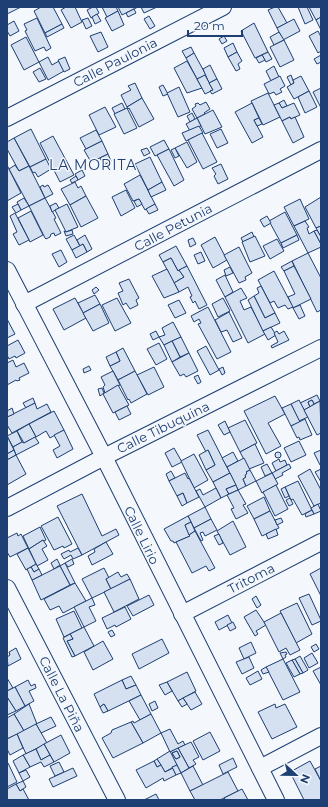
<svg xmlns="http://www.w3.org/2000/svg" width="328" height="807" font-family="Montserrat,sans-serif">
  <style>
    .building { fill: #d5e0f0; stroke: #1d3f73; fill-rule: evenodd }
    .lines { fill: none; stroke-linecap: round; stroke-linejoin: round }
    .street-casing { stroke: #1d3f73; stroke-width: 18 }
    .street { stroke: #f4f7fb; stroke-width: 16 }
    .labels { text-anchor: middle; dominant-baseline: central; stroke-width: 3; stroke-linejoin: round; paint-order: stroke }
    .street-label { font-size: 13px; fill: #1d3f73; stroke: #f4f7fb }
    .neighbourhood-label { font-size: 14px; letter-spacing: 1px; fill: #1d3f73; stroke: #f4f7fb }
  </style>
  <rect width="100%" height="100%" fill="#f4f7fb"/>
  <g class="building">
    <polygon points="7,7 21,7 7,14"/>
    <polygon points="41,7 53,7 62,24 45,33 34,11"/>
    <polygon points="66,7 75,7 82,22 71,28 61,10"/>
    <polygon points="93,7 96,7 99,13 91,18 87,10"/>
    <polygon points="102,7 116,7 118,11 107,17"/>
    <polygon points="118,7 138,7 122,15"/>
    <polygon points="141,7 157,7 144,13"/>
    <polygon points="275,7 278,7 287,23 277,28 268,10"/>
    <polygon points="298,7 307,7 313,20 305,24"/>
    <polygon points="309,7 321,7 321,17 316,20"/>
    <polygon points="134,9 136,13 128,17 126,13"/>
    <polygon points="118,11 124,25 112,31 105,18"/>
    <polygon points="97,14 101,21 95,24 92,17"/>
    <polygon points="149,16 155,26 150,29 144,19"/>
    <polygon points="321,17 321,30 316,20"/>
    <polygon points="37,18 51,48 46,51 44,47 35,51 25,31 27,30 24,24"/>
    <polygon points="88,18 92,26 86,29 82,20"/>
    <polygon points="294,19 300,31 283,40 277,28"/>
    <polygon points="14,21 19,31 10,36 7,31 7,25"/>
    <polygon points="254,23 268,52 255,58 241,31"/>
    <polygon points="62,24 64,28 47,37 45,33"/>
    <polygon points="318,31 321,37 321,51 318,53 309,36"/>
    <polygon points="101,32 108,47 98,52 90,36"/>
    <polygon points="279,32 284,40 274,45 270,37"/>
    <polygon points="224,36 227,41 222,44 219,39"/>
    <polygon points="26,37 39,62 24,70 11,45"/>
    <polygon points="284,40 294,60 280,67 270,47"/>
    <polygon points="233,43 237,52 228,57 224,48"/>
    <polygon points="191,47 194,53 186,58 182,51"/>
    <polygon points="237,52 242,61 238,64 240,69 236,71 228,57"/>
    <polygon points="268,52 272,59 266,62 262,55"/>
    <polygon points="194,53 206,75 197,79 186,58"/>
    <polygon points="262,55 265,60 259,63 256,58"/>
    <polygon points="321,55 321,62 317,64 314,59"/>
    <polygon points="48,57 52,65 59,61 64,71 48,80 39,62"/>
    <polygon points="65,57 70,69 64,72 58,60"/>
    <polygon points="187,61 202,88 187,93 174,68"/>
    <polygon points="210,65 217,79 209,83 203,69"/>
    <polygon points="274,66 279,77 271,81 266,71"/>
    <polygon points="40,68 46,79 39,82 33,72"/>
    <polygon points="205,75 213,90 205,94 197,79"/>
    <polygon points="291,75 294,83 291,85 287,77"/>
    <polygon points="280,76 285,86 280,89 282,92 276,95 274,92 269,94 264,84"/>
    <polygon points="301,76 309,91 294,99 287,87 294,83 293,80"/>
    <polygon points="217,79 222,89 212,94 210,91 213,90 209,83"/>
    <polygon points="135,83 142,98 127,107 121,95 131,90 128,86"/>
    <polygon points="163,85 168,94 163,96 159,87"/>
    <polygon points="179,87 190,112 178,117 167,93"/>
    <polygon points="321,88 321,108 313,92"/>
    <polygon points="309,91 317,107 305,113 298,97"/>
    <polygon points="268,93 280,117 263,125 251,101"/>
    <polygon points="142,98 154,119 139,127 129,108 128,109 127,107"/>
    <polygon points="284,100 287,106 282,108 279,103"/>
    <polygon points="206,102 210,109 204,113 205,114 197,118 192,109 196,106 195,104 198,103 200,105"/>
    <polygon points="122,103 125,109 115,114 112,108"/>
    <polygon points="252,103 259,118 254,120 263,137 252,143 235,112"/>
    <polygon points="279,103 282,108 294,103 300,115 291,119 290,117 282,121 274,105"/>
    <polygon points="105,107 116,127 99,135 89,115"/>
    <polygon points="127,108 137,128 124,134 114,114"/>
    <polygon points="213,110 222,127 205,134 197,118"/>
    <polygon points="192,113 195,119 190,122 187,116"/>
    <polygon points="290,117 291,119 295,117 304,137 293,143 282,121"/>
    <polygon points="197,118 201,126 190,131 186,124"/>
    <polygon points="259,118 262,124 257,126 254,120"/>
    <polygon points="199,126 203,133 186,141 182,133"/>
    <polygon points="31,129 46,159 30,167 14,138"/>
    <polygon points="221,129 228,143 217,148 210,134"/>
    <polygon points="96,130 102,141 86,149 80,138"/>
    <polygon points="202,133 217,162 203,169 188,140"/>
    <polygon points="53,136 74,175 60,182 40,143"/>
    <polygon points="14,138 29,166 19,171 7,149 7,142"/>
    <polygon points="164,140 169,149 155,156 150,147"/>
    <polygon points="102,141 108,154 91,162 84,150"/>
    <polygon points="187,142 197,162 187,168 175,148"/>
    <polygon points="147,148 150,153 144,156 141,150"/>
    <polygon points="175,148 179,156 175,158 171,150"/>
    <polygon points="169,149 184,180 174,186 157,155"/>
    <polygon points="108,154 111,161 104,165 100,158"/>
    <polygon points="150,157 162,182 148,190 135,164"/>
    <polygon points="46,159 51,169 38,177 35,172 33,173 30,167"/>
    <polygon points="221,164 228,179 218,184 214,176 216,174 212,168"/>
    <polygon points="7,165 21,193 7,201"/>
    <polygon points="15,165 19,171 29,166 45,198 29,206 9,169"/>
    <polygon points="82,170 85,176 78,180 75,174"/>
    <polygon points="140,175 155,204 145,210 139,199 133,201 124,184"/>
    <polygon points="76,176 78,180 72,183 70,180"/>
    <polygon points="75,182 78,188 81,186 86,196 70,205 61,189"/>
    <polygon points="162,182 166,190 151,197 148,190"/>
    <polygon points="43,185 44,187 48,185 53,194 45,198 40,187"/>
    <polygon points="126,190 135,208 121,216 112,197"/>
    <polygon points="86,196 98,218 81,227 70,205"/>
    <polygon points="321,197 321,226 316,228 305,207"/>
    <polygon points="24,198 29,206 21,210 17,202"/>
    <polygon points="45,198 56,218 54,219 61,233 55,236 54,233 51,234 50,237 46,239 45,238 29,206"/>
    <polygon points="139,199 142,204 137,207 134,201"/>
    <polygon points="300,199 309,219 294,226 284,207"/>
    <polygon points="56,203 59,208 52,212 50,206"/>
    <polygon points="18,204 21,210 16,213 12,207"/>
    <polygon points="67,204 78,227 66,232 55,210"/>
    <polygon points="155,204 158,210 149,214 146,209"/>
    <polygon points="31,211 43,235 30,242 18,218"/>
    <polygon points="285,212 297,235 281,243 269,221"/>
    <polygon points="15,213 29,240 19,245 13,234 17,232 10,216"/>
    <polygon points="267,216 271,223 264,227 260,220"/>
    <polygon points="305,221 309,227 307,228 309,234 314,231 321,244 321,247 308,253 294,226"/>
    <polygon points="321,226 321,237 316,228"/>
    <polygon points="72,230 73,234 66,236 64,231 66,232"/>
    <polygon points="317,230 321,237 321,244 314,231"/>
    <polygon points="252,232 254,237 243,242 241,238"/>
    <polygon points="74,235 80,246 72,250 66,239"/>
    <polygon points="85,235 92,249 87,252 83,244 80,246 77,240"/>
    <polygon points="297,235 299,240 283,248 281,243"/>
    <polygon points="255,236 265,256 250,262 242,242"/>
    <polygon points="215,237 227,260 213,268 201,245"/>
    <polygon points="193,238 196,244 190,247 188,240"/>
    <polygon points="277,239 284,251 270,259 263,246"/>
    <polygon points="83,244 87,252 76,258 72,250"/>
    <polygon points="176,246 187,266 178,271 171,258 163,262 159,255"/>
    <polygon points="239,247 252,273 245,277 246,280 239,283 224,255"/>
    <polygon points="61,250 67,262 59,267 52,254"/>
    <polygon points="201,252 205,261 198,264 194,255"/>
    <polygon points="308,253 321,278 321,310 317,312 292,261"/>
    <polygon points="171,258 178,271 179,270 184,277 174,283 163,262"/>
    <polygon points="292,261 294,266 284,271 281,267"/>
    <polygon points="187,266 207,305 199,309 195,301 193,303 190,297 192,296 188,287 179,292 174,283 184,277 179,270"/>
    <polygon points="294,266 311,299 293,308 288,297 295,294 284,271"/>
    <polygon points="230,267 233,273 226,276 224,270"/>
    <polygon points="167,269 179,292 164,298 152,276"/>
    <polygon points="274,271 293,307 288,309 285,305 278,308 274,301 270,303 258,280"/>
    <polygon points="225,275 233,292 225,297 216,280"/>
    <polygon points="129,279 139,298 136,300 138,305 130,309 126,303 123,305 118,293 123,291 119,283"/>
    <polygon points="261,286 275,313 265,318 254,296 259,293 257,288"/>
    <polygon points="96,287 99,290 94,294 92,290"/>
    <polygon points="241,288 247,298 240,301 244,310 251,307 265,334 248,343 225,297"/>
    <polygon points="95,295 100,304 83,313 78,303"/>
    <polygon points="254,296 265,318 275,313 280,323 263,331 248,300"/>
    <polygon points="75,298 86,318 64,330 53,309"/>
    <polygon points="117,298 131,323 115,331 102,305"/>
    <polygon points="223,298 230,311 218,317 212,304"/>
    <polygon points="179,300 186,313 175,318 168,305"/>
    <polygon points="100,304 109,323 93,331 83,313"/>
    <polygon points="300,305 305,316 299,319 293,308"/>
    <polygon points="208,307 231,352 217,359 198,324 201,323 199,319 194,322 191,316"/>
    <polygon points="229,312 242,338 233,342 227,330 221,332 215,320"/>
    <polygon points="7,319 15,334 7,338"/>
    <polygon points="173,322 181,337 164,345 159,337 165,335 162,328"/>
    <polygon points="271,327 276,335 268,340 263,331"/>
    <polygon points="156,331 159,337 153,340 150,334"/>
    <polygon points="277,331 279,334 284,331 289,340 272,348 271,346 278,342 274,333"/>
    <polygon points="181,337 189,353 180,357 172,341"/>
    <polygon points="18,340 25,353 16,358 15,356 9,359 7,355 7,346"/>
    <polygon points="172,341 180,357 172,362 164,345"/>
    <polygon points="159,343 167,359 156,365 147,349"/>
    <polygon points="206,346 219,370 210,375 197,351"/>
    <polygon points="123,348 135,371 118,380 110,366 120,361 116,352"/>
    <polygon points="116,352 120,361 110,366 106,357"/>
    <polygon points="189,353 198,371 186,377 184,374 180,376 172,362"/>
    <polygon points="13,360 16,367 24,363 29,373 19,378 20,380 17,381 16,380 7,385 7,363"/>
    <polygon points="89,366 91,370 84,373 83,369"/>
    <polygon points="154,367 164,387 148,395 137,375"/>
    <polygon points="223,367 225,373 222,375 219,369"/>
    <polygon points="113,371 120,385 105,393 103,387 105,385 101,377"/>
    <polygon points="135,371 147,394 131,403 129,399 128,400 118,380"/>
    <polygon points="198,375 201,382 198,384 194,377"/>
    <polygon points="118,385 129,405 113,413 103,394"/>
    <polygon points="102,388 104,393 100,396 98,389"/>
    <polygon points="317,395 320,401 314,404 312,400 308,402 310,407 304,410 300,403"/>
    <polygon points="275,396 285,414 268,423 281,446 266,454 244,411"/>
    <polygon points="33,398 35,403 26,408 23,403"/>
    <polygon points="299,400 308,417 299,421 291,404"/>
    <polygon points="312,400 314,404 310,407 308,402"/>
    <polygon points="320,401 321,433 317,435 304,410"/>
    <polygon points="35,403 37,409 47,404 51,412 12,433 7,425 7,417"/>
    <polygon points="291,404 300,422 291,426 282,408"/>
    <polygon points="127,406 131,414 119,420 115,412"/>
    <polygon points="12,408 14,414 7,417 7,411"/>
    <polygon points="54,411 64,430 50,438 46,431 36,437 29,424"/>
    <polygon points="305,419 312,435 300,440 299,437 297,438 291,426"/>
    <polygon points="245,420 257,443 240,452 228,428"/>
    <polygon points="225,421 230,432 224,435 218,425"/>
    <polygon points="29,424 36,437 24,443 17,431"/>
    <polygon points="64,430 73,449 57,458 53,450 60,446 54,435"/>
    <polygon points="208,430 230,473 213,482 206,470 215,465 208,450 206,452 197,435"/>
    <polygon points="17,431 22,442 13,447 7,436"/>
    <polygon points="7,436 14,450 7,454"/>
    <polygon points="35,437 39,443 16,455 13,447 22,442 24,443"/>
    <polygon points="299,441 306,455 291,462 284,448"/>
    <polygon points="255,444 264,463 249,469 240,452"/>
    <polygon points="174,448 182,462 172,467 165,453"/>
    <polygon points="14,450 16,455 7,460 7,454"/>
    <polygon points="208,450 215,465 206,470 199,455"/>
    <polygon points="321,450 321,465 320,465 314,453"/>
    <polygon points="233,452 238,461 227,467 222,458"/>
    <circle cx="278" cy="455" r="3"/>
    <polygon points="194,454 208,480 194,488 181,461"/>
    <polygon points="16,455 26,474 7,485 7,460"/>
    <polygon points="244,458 250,470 246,472 247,473 245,476 246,477 243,479 246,486 238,490 227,467"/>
    <polygon points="279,459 280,462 285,460 287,465 276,471 272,463"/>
    <polygon points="267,464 272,473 265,476 261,467"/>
    <polygon points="289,464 291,468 282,473 283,475 275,479 272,473"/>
    <polygon points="310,469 321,490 321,503 314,506 298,476"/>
    <polygon points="321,469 321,482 315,472"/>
    <polygon points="250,470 256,481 246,486 243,479 246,477 245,476 247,473 246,472"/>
    <polygon points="171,471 175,478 169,481 166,474"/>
    <polygon points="185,473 188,479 189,478 199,497 187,503 183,493 177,496 169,481"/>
    <polygon points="230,473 236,485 226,489 229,494 221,498 213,482"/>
    <polygon points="272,473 278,484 262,493 256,481"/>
    <polygon points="298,481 312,510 302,515 293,499 291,500 285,487"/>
    <polygon points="236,485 238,490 229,494 226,489"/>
    <polygon points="276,485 288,509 275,516 263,492"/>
    <polygon points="285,487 289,496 285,498 281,489"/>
    <polygon points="216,488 221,498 205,507 196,491 200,489 203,495"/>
    <polygon points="238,490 246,504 243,505 248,513 236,519 231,509 234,508 227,495"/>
    <polygon points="183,493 187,503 182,506 177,496"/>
    <polygon points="82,494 102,536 116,529 119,535 82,555 57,506"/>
    <polygon points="264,497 270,511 254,519 247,506"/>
    <polygon points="290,498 293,504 289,506 286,500"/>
    <polygon points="318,504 321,511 314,514 311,508"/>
    <polygon points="205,507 211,519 194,528 188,516"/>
    <polygon points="312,510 314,514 306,517 305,514"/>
    <polygon points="270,511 279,528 262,536 254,519"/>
    <polygon points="188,516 191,522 185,525 190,536 174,543 173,541 171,541 164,529"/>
    <polygon points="58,517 72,544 64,548 63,546 54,550 41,526"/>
    <polygon points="281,518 283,522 277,525 275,520"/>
    <polygon points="211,519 217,530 205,536 203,532 200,533 203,540 201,541 194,528"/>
    <polygon points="233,521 246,547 230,555 217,531"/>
    <polygon points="191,522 195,531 189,535 185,525"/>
    <polygon points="40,527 46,540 44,541 43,540 29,549 23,536"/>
    <polygon points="276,529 278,535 268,539 266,534"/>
    <polygon points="195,531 215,568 209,571 206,566 192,573 176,542 190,536 189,535"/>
    <polygon points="17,533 18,536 21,534 28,548 10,557 7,552 7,538"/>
    <polygon points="219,534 223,543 219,545 214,536"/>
    <polygon points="43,540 47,546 42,549 48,560 37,566 29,549"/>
    <polygon points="106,542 113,554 92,565 88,556 95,552 94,549"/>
    <polygon points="28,548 36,564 26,570 17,554"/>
    <polygon points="78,548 82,555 73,559 71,555 64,559 61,554 69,550 70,552"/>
    <polygon points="57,559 60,565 54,569 51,563"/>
    <polygon points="72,559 74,564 68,567 65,563"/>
    <polygon points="65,563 75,583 70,585 60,566"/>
    <polygon points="36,564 39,569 34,572 31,567"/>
    <polygon points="60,566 70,585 41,600 32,580"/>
    <polygon points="31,567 34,572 39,569 42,575 32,580 27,569"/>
    <polygon points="104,568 109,578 106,579 111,589 92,598 82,579"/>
    <polygon points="321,568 321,596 310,574"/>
    <polygon points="118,572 121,577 127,574 130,579 111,589 106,579"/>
    <polygon points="130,579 139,599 114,612 104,592"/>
    <polygon points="75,583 86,601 63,613 59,606 50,610 44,599"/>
    <polygon points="309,594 321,620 321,621 312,625 299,598"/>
    <polygon points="149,595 154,605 133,616 127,606"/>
    <polygon points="256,596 261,605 257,608 252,599"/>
    <polygon points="92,598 95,605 89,607 96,621 84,627 74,607"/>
    <polygon points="297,603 312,634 296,643 280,611"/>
    <polygon points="125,607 131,619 116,627 115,625 107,629 102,618"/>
    <polygon points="256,610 266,625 256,631 258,634 255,636 244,617"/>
    <polygon points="74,611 82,628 64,637 56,619"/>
    <polygon points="281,613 300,650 290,655 286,648 279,652 264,622"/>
    <polygon points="228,615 232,623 219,630 215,622"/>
    <polygon points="233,622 236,628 230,631 227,625"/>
    <polygon points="84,627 94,646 75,656 67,641 73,639 70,634"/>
    <polygon points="112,630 115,635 111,637 108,632"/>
    <polygon points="70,634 73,639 67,641 75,656 72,657 63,638"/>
    <polygon points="162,639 169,653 139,669 132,654"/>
    <polygon points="103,641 113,659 93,670 84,652"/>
    <polygon points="251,642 256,653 244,659 239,648"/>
    <polygon points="316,644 319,649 314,652 311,647"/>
    <polygon points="16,648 21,659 8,666 7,657 10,655 9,652"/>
    <polygon points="286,652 287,654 285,655 286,657 283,659 280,653"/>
    <polygon points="312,653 318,663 309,668 304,658"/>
    <polygon points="300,656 308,670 303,673 295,659"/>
    <polygon points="249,657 254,668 242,674 236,662"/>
    <polygon points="283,659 300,692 283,700 266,667"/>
    <polygon points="295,659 303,673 300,674 292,660"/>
    <polygon points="292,660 300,674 294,677 286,663"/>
    <polygon points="266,667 269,672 263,674 261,670"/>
    <polygon points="321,667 321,685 313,671"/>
    <polygon points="258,671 262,679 250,685 246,678"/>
    <polygon points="187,672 196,691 178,701 167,682"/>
    <polygon points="131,676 136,685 126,689 122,680"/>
    <polygon points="7,678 13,688 7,691"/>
    <polygon points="28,680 31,686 35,684 36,688 29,691 34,701 25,706 15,687"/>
    <polygon points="122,680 126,689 136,685 141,695 108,711 104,704 100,707 94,694"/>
    <polygon points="167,682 172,691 165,695 159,685"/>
    <polygon points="15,687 25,706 16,711 7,697 7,691"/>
    <polygon points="195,692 202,704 191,710 183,698"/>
    <polygon points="141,695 151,714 140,720 129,701"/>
    <polygon points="7,697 16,711 7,715"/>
    <polygon points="183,698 187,704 182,707 178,701"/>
    <polygon points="155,701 158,708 152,711 149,704"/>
    <polygon points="29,704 37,724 24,731 14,714"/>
    <polygon points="104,704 108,711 103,713 100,707"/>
    <polygon points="275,704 276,708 285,704 297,727 272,739 258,712"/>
    <polygon points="14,714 24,731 7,739 7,718"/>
    <polygon points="151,714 161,733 143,743 131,722 133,721 134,723"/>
    <polygon points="51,717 56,726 41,733 36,724"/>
    <polygon points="131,722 143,743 113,758 102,738 111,733 112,730"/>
    <polygon points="36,724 47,743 26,754 17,734"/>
    <polygon points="170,729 178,744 183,741 185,745 170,752 161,733"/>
    <polygon points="210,732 220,751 203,760 193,741"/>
    <polygon points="17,734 23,748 10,755 7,749 7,739"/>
    <polygon points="61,735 70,753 54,762 44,744"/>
    <polygon points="191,742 199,757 193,760 196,764 189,768 178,748"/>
    <polygon points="44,744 50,755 41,760 36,749"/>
    <path d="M178 748 189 768 181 773 170 752ZM177 751 180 757 176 759 172 753Z"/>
    <polygon points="36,749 41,760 50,755 54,762 44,767 41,762 30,767 23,755"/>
    <polygon points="170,751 177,765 165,772 157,759"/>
    <polygon points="177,751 180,757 176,759 172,753"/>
    <polygon points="23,755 30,767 19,773 13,761"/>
    <polygon points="233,758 237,767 223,774 219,765"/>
    <polygon points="157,759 161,765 157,767 154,761"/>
    <polygon points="154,761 157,767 161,765 165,772 173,768 176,775 164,781 163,778 146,788 136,770"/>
    <polygon points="310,761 321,781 321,800 304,800 290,772"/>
    <polygon points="59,762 64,772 55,776 50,766"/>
    <polygon points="8,763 17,782 7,787 7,764"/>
    <polygon points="177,765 181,773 176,775 172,767"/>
    <polygon points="193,766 203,785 190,791 181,773"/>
    <polygon points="321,766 321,781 315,769"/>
    <polygon points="73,768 77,776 53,787 49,779"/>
    <polygon points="26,770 30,777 23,781 19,773"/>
    <polygon points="228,772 238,791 220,800 195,800 190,791"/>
    <polygon points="23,781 26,787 20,791 16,784"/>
    <polygon points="16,784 20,791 23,789 29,800 7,800 7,789"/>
    <polygon points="242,789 248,800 226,800 224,798"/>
    <polygon points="156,794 159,800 144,800"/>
  </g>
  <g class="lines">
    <g class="street-casing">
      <g id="street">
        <polyline points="7,118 223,7"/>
        <polyline points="7,270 104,457 276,800"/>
        <polyline points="24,304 321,150"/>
        <polyline points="7,508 104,457 321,348"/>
        <polyline points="7,588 117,800"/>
        <polyline points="182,614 321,542"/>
        <polyline points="260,768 321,736"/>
      </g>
    </g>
    <use href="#street" class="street"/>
  </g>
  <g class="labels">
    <g class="street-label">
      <text transform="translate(115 62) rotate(-27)">Calle Paulonia</text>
      <text transform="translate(173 227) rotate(-28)">Calle Petunia</text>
      <text transform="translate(163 427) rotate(-26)">Calle Tibuquina</text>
      <text transform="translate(142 535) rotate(64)">Calle Lirio</text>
      <text transform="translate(251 578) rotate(-27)">Tritoma</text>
      <text transform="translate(62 694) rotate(63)">Calle La Piña</text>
    </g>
    <g class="neighbourhood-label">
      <text x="93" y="165">LA MORITA</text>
    </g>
  </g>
  <rect width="328" height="807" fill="none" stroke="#1d3f73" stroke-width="16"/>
  <g transform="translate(296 775) rotate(112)" stroke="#f4f7fb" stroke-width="3" paint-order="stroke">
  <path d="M0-3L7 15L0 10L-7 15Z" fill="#1d3f73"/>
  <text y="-6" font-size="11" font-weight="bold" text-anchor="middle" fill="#1d3f73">N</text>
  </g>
  <path d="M188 30v6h54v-6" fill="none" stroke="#1d3f73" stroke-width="2"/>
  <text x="194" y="30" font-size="12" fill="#1d3f73" stroke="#f4f7fb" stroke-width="3" paint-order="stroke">20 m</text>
</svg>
